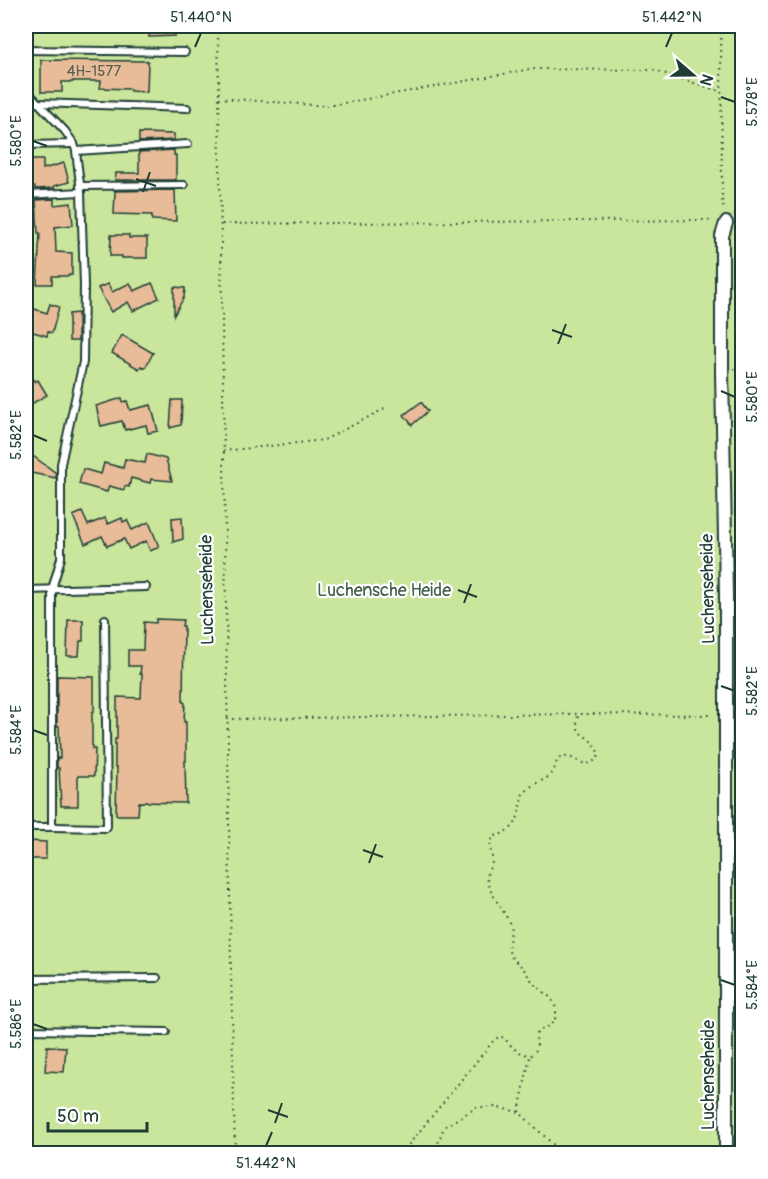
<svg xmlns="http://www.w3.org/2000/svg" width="768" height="1179" font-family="Pangolin,sans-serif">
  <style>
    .green { fill: #cae59c; stroke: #749168; stroke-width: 1.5 }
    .building { fill: #e8bc98; stroke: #1f3d34; stroke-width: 1.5 }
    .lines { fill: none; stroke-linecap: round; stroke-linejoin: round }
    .service-casing { stroke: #1f3d34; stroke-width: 10 }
    .minor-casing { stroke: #1f3d34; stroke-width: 16 }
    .path { stroke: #1f3d34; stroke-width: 2; stroke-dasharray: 1.5 4.5; stroke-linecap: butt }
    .service { stroke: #fff; stroke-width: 6 }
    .minor { stroke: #fff; stroke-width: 12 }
    .ticks { fill: none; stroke: #1f3d34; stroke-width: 2 }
    .labels { text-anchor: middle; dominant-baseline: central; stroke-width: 4.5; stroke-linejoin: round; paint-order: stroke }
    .number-label { font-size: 15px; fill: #515d4d }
    .street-label { font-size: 18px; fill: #1f3d34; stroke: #fff }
    .park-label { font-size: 18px; fill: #415f49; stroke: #fff }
    .neatline { fill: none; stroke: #1f3d34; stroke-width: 2 }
    .ticks-label { font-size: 15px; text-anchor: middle; fill: #1f3d34 }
  </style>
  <rect width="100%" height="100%" fill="#faf2ea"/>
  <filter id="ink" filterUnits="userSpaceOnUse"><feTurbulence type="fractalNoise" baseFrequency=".0167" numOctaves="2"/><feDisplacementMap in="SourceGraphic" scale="12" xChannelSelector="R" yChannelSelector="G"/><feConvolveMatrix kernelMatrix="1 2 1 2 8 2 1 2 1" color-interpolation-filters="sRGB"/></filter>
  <g filter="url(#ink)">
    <rect class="green" x="26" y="26" width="716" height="1127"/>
    <g class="building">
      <polygon points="149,26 174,26 175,36 149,37"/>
      <polygon points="41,60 148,61 147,92 130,91 130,89 100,88 101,81 73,81 73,82 62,82 62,92 41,92"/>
      <polygon points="139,133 174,134 174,140 139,142"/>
      <polygon points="174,150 174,155 176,155 176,180 115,180 116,173 139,173 139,152"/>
      <polygon points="30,160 43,160 43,169 64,163 69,182 54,186 54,188 35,189 35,187 31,187"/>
      <polygon points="175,190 176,221 152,220 152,215 114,214 115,191"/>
      <polygon points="54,199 54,205 71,203 73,225 55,227 56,252 72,253 72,275 69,275 68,276 52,276 52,284 37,284 40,233 38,233 36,200"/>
      <polygon points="111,235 129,235 129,238 147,238 147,258 122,258 122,256 110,256"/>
      <polygon points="130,283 134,291 152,283 159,298 133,311 128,302 111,312 98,288 108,284 112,292"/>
      <polygon points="174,287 185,288 184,297 174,315"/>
      <polygon points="50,304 59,307 52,333 48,332 47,336 26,330 26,317 28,307 47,313"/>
      <polygon points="78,313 78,341 69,341 69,314"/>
      <polygon points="122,335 153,353 145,368 141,366 139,369 112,353"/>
      <polygon points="33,379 35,382 38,380 47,395 26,407 26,383"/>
      <polygon points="122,398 123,402 127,401 130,410 151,405 158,431 148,433 146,425 125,430 122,421 101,426 96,406"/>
      <polygon points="172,400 182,400 181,425 170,428"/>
      <polygon points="421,402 428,411 412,425 404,415"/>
      <polygon points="26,451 56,473 56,478 26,472"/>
      <polygon points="147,454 166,459 172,481 151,479 150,483 131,478 129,487 125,486 124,490 109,486 107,492 79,484 83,469 101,474 104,463 123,468 125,459 145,463"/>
      <polygon points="82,512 88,525 105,518 108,524 122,518 123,522 127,520 132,530 149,522 159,547 150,551 146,541 129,549 124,539 107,546 102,536 85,544 73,516"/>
      <polygon points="182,517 183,539 173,542 172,518"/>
      <polygon points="156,619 183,620 182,626 184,626 183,702 185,703 184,722 186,722 186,761 185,761 186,803 139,802 138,815 116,815 117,767 115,767 115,739 117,739 117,697 141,698 142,674 140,674 141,666 128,666 128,650 143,650 144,622 156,623"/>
      <polygon points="68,620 83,620 83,641 80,641 79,656 67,656"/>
      <polygon points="57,676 94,677 94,712 92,712 92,749 95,749 94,776 78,776 78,806 61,806 59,768 57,768 57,758 60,758 59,726 57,726"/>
      <polygon points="28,841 46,842 46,859 28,859"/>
      <polygon points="47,1046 66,1047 64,1072 45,1071"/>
    </g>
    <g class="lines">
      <g class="service-casing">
        <g id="service">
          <polyline points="26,50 185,52"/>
          <polyline points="26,90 65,131 74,144 76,151 81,192 84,285 83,362 61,464 61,558 52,589 52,827 26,827"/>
          <polyline points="39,103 187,108"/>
          <polyline points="26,145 74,144"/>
          <polyline points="76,151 188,144"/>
          <polyline points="80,186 184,185"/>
          <polyline points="26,195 81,192"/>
          <polyline points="26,590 146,587"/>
          <polyline points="52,827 106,828 107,826 105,619"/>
          <polyline points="26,979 157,978"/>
          <polyline points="26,1030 166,1032"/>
        </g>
      </g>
      <g class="minor-casing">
        <polyline id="minor" points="726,223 722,236 722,372 726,594 726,1154"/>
      </g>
      <g class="path">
        <polyline points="218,26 231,969 235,1154"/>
        <polyline points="721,26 722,199 724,211"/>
        <polyline points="219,98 328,106 531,69 654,70 722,92"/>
        <polyline points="734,215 742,212"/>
        <polyline points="222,224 704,220 714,221"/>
        <polyline points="733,369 742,369"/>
        <polyline points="223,451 324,440 388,407"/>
        <polyline points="227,719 578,714 713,715"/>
        <polyline points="519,1112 530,1056"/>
        <path d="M401 1154 494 1040 500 1036C507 1039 509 1045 516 1050 520 1053 525 1054 530 1056 540 1049 536 1045 536 1034 545 1025 556 1027 556 1012 556 996 540 992 532 981 528 976 525 970 521 966 518 963 513 960 511 956 505 946 513 935 510 925 506 911 485 890 487 875 488 870 491 867 492 862 493 849 486 850 494 836L501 835 503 832C519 829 520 808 522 795 526 792 529 788 533 785 540 781 548 779 553 772 556 767 555 758 563 757 578 755 582 772 598 758 599 745 589 739 579 732L577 725 578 714"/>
        <polyline points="434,1154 444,1127 477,1107 494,1107 519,1112 559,1150 561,1154"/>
      </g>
      <use href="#service" class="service"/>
      <use href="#minor" class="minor"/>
    </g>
  </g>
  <path class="ticks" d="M195 47 201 33M666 47 672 33M721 97 735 102M33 141 47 146M136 179 156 186M143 192 150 172M552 330 572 337M558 344 566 324M721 391 735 397M33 435 47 441M458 590 477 597M464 603 471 584M721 686 735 691M33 730 47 735M363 850 383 857M369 863 376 844M721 980 735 985M33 1024 47 1029M268 1110 288 1117M275 1123 282 1103M266 1146 272 1132"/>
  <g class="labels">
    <g class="number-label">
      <text x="94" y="71">4H-1577</text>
    </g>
    <g class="street-label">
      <text transform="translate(708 589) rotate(-91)">Luchenseheide</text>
      <text transform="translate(207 590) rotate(-91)">Luchenseheide</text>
      <text transform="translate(708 1075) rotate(-90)">Luchenseheide</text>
    </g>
    <g class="park-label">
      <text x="384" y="590">Luchensche Heide</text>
    </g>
  </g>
  <rect width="768" height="1179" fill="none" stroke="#fff" stroke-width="66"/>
  <g transform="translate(693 75) rotate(110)" stroke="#ffffff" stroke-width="4.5" paint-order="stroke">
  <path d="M0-4.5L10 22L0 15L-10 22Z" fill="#1f3d34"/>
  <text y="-9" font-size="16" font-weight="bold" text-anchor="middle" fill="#1f3d34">N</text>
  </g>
  <path d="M48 1122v9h99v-9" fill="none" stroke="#1f3d34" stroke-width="3"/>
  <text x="57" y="1122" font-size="18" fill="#1f3d34" stroke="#ffffff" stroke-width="4.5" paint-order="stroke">50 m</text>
  <rect x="33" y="33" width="702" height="1113" class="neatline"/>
  <g class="ticks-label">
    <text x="201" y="22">51.440°N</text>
    <text x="672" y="22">51.442°N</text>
    <text transform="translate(752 102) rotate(-90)" y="5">5.578°E</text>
    <text transform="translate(16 141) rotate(-90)" y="5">5.580°E</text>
    <text transform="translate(752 397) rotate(-90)" y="5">5.580°E</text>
    <text transform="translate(16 435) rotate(-90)" y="5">5.582°E</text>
    <text transform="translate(752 691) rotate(-90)" y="5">5.582°E</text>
    <text transform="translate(16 730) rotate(-90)" y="5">5.584°E</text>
    <text transform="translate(752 985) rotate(-90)" y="5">5.584°E</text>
    <text transform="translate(16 1024) rotate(-90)" y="5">5.586°E</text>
    <text x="266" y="1168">51.442°N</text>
  </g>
</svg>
